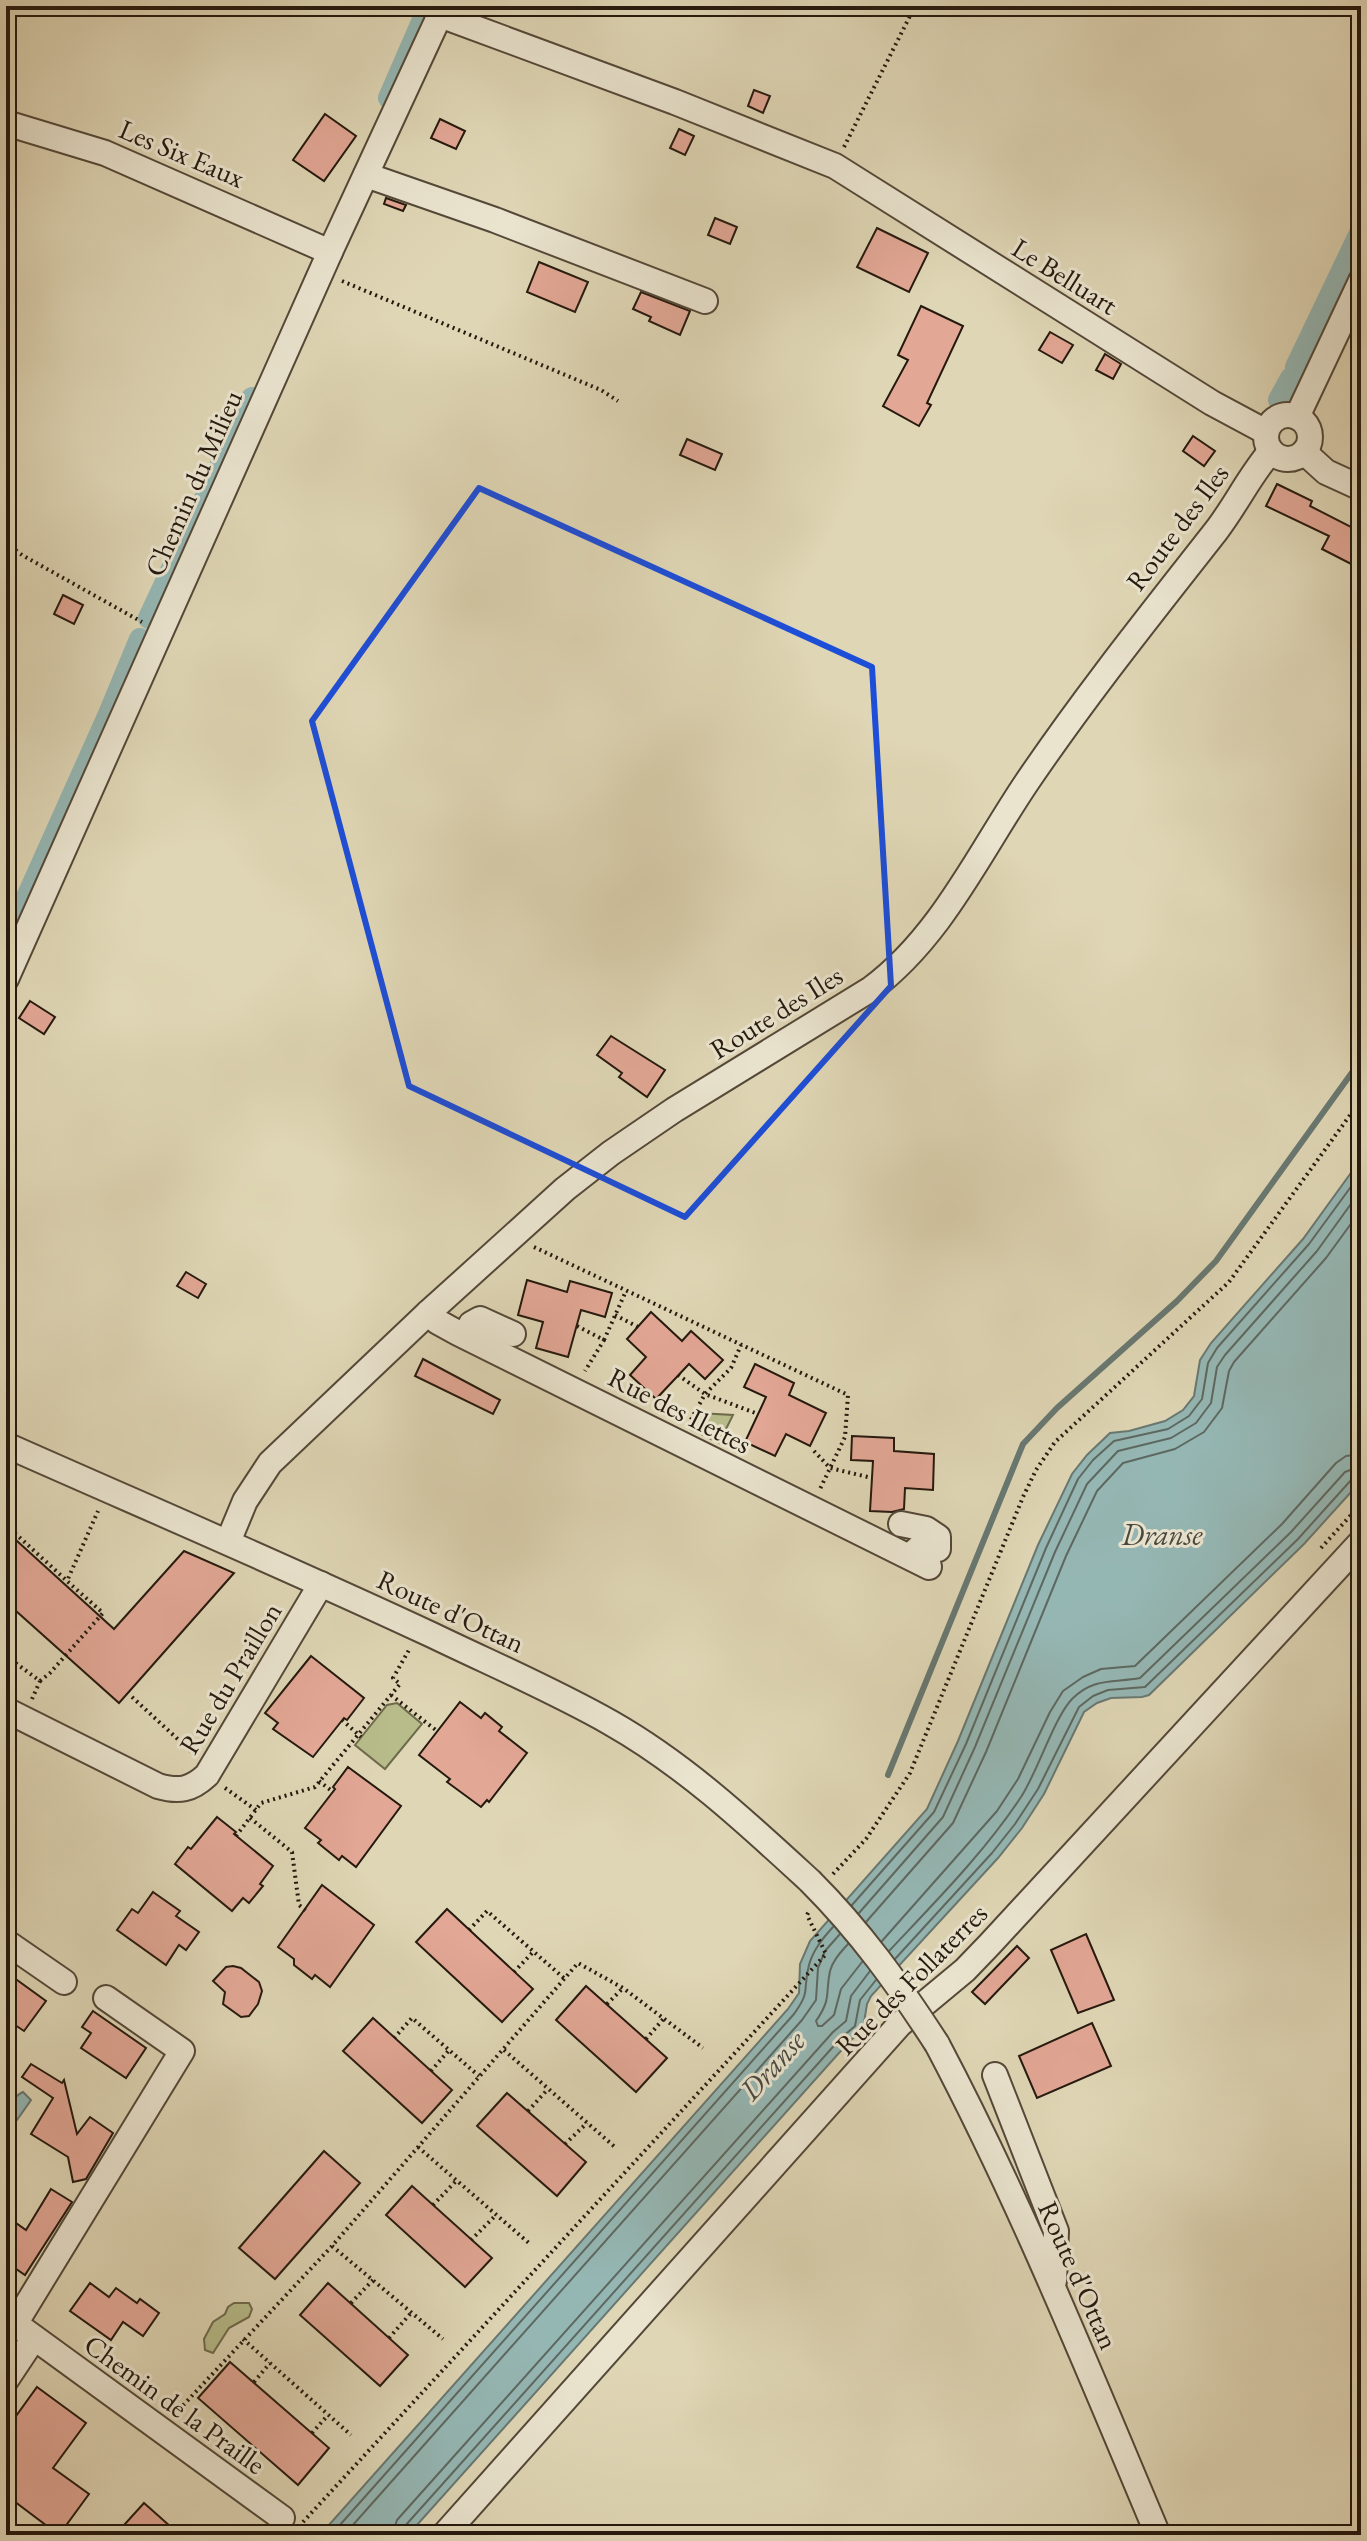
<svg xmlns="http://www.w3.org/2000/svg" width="1367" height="2541" font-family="'EB Garamond',serif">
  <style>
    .green { fill: #b7bc8a; stroke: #6e6a4c; stroke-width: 2 }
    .water { fill: #95b7b4; stroke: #687872; stroke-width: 2 }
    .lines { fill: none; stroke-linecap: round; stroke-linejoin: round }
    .shore { stroke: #5d6861; stroke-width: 2 }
    .stream { stroke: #687872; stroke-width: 6 }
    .canal { stroke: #95b7b4; stroke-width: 22 }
    .building { fill: #e2a795; stroke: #25190e; stroke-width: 2 }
    .minor-casing { stroke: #544838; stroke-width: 28 }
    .path { stroke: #25190e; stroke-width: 4; stroke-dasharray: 2 4; stroke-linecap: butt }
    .minor { stroke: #eae4cf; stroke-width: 24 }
    .minor-bridge-casing { stroke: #544838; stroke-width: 28; stroke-linecap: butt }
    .minor-bridge { stroke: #eae4cf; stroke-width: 24 }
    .marked { fill: none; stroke: #1d4ed8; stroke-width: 6; stroke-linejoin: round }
    .labels { text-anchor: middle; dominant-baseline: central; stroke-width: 6; stroke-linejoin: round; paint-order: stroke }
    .street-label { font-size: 28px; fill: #25190e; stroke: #eae4cf }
    .water-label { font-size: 30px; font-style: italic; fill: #474840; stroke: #eae4cf }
  </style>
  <rect width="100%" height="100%" fill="#dfd6b5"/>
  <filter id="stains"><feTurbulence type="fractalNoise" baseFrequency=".0025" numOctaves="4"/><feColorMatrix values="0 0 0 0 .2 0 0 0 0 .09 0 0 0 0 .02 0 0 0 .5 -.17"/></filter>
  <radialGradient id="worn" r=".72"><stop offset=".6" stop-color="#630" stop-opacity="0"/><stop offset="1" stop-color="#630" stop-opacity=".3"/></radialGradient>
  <g class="green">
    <polygon points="698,1413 733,1415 719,1443 691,1429"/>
    <polygon points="397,1703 422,1724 385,1769 355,1745 387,1705"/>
    <polygon points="234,2303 249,2303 252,2309 249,2317 229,2328 213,2353 205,2350 204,2339 213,2322 225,2314 228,2307"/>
  </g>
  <g class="water">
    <polygon points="1361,1159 1361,1481 1304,1544 1149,1695 1142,1697 1111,1698 1097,1703 1084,1712 1044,1794 1022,1828 998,1858 871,1996 867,2004 863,2029 847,2044 408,2535 320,2535 788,2009 799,1993 800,1964 810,1941 927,1809 958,1741 1038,1545 1072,1474 1087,1455 1110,1433 1129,1431 1165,1421 1183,1410 1194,1396 1200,1360 1211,1343 1303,1239"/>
    <path d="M23 2092 31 2100 17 2120 12 2122 6 2118C6 2108 14 2096 23 2092Z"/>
  </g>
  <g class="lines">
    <g class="shore">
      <polyline points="852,1905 934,1812 966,1744 1046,1548 1078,1479 1093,1460 1114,1441 1168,1429 1189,1416 1202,1399 1208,1363 1217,1348 1309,1244 1361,1173"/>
      <polyline points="859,1913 943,1817 975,1747 1055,1552 1087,1484 1118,1451 1171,1438 1196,1423 1211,1403 1217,1367 1225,1355 1317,1251 1361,1190"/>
      <polyline points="866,1922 953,1823 986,1752 1066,1556 1097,1491 1123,1463 1175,1449 1204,1432 1222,1408 1229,1371 1234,1362 1326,1258 1361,1210"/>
      <polyline points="882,1941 997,1811 1018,1779 1050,1712 1063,1691 1083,1677 1101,1669 1135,1666 1282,1524 1336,1463 1346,1456 1361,1454"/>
      <path d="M848 1944C841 1952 833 1960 830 1971 825 1994 832 1998 816 2021L818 2026H822L834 2015 841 1989 862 1962"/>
      <path d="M889 1951C935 1902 984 1853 1021 1797 1038 1771 1054 1718 1072 1699 1094 1677 1114 1683 1140 1678L1291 1532 1345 1472 1361 1466"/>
      <polyline points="895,1959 992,1853 1015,1824 1038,1789 1079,1707 1093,1696 1108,1690 1145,1687 1298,1539 1352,1479 1361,1476"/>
      <path d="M331 2535 794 2014C812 1989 802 1990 809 1965 813 1950 823 1938 833 1927"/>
      <polyline points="344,2535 802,2020 816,2000 818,1968 825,1951 840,1934"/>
      <polyline points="392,2535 397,2520 833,2032 846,2021 851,1996 870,1971"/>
      <polyline points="402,2535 405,2526 840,2039 855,2026 860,2000 876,1980"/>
    </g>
    <polyline class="stream" points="888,1775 1023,1444 1057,1408 1177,1301 1216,1261 1361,1060"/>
    <g class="canal">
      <polyline points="389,98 429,6"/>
      <polyline points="1296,367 1361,231"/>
      <polyline points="1279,400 1291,378"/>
      <polyline points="149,618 252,398"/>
      <polyline points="6,944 109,714 140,639"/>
    </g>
  </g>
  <g class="building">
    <polygon points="754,90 770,96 763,113 748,106"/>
    <polygon points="325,114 356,136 324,181 293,160"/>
    <polygon points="440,119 465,131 456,149 431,138"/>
    <polygon points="679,129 694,136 685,155 670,148"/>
    <polygon points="386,198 406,205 403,211 384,204"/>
    <polygon points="715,218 737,227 730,244 708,235"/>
    <polygon points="877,228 928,253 909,292 857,267"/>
    <polygon points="539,262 588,282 575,312 527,292"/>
    <polygon points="641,292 690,311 680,335 649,321 651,317 633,309"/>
    <polygon points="921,306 963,326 927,403 931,405 919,426 883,406 908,360 898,355"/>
    <polygon points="1050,332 1073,345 1062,363 1039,350"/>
    <polygon points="1105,354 1121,364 1113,379 1096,370"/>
    <polygon points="1193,436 1215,451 1204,466 1183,451"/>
    <polygon points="687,439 722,454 715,470 680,455"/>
    <polygon points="1277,484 1312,501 1310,506 1361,532 1361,569 1322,549 1329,536 1266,506"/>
    <polygon points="63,595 83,605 74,624 54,614"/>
    <polygon points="30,1001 55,1017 44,1034 19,1018"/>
    <polygon points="611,1036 665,1070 647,1097 619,1077 622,1073 597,1055"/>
    <polygon points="186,1272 206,1284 198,1298 177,1286"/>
    <polygon points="527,1280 567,1292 570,1281 612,1293 605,1317 581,1310 568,1357 536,1348 543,1322 518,1315"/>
    <polygon points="651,1312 682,1341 691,1331 723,1360 705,1379 689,1364 656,1399 630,1375 646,1357 627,1339"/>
    <polygon points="423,1359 500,1400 493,1414 415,1376"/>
    <polygon points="755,1364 794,1383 789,1395 826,1413 810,1446 786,1434 775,1456 745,1442 766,1397 744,1387"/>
    <polygon points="852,1436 894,1438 894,1451 934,1454 933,1490 905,1488 904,1509 892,1512 870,1511 873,1461 851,1460"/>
    <polygon points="6,1531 114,1629 184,1551 234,1573 119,1703 6,1602"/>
    <polygon points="311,1656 364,1698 347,1720 344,1718 313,1757 273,1729 278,1723 265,1713"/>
    <polygon points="460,1702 481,1718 485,1713 502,1727 499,1731 527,1753 489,1802 487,1800 481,1807 447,1782 450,1779 419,1755"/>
    <polygon points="348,1767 401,1806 356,1867 342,1856 339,1860 318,1843 321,1840 305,1828 335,1789 333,1787"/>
    <polygon points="217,1817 236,1832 234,1834 273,1866 260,1884 263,1886 249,1903 243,1898 232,1911 175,1864 188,1847 191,1849"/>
    <polygon points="322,1885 374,1925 330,1987 315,1975 312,1979 294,1965 294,1959 278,1947"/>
    <polygon points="153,1892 180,1911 176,1916 199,1932 186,1950 179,1945 166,1965 117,1930 132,1909 138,1913"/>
    <polygon points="447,1909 533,1989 502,2022 416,1942"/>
    <polygon points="1086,1934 1114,2000 1078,2013 1051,1950"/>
    <polygon points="1017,1946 1029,1958 985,2004 972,1992"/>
    <polygon points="233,1966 241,1968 259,1982 262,1991 258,2004 249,2016 241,2017 223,2004 225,1992 213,1981 226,1967"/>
    <polygon points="6,1972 46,2001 24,2031 6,2019"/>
    <polygon points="586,1986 667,2058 636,2092 556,2020"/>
    <polygon points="93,2011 146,2048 126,2078 81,2048 91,2033 82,2027"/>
    <polygon points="373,2018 452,2090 422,2123 343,2051"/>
    <polygon points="1092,2023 1111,2066 1037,2098 1019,2056"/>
    <polygon points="31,2064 62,2083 64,2080 77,2134 90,2117 113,2133 86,2179 73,2182 68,2157 31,2134 53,2098 22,2077"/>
    <polygon points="507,2093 586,2162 557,2196 477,2126"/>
    <polygon points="324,2151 360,2183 275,2279 239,2248"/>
    <polygon points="412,2186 492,2258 465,2287 386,2215"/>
    <polygon points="51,2189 72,2202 25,2275 6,2262 6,2216 26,2230"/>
    <polygon points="90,2283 109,2297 116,2288 137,2303 140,2299 159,2313 143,2336 123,2322 111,2340 70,2311"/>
    <polygon points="328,2283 408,2355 380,2386 300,2315"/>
    <polygon points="230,2362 329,2448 298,2485 198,2398"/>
    <polygon points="37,2387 86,2423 53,2468 89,2494 59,2535 6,2495 6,2430"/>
    <polygon points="144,2503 180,2535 115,2535"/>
  </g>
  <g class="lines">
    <g class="minor-casing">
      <g id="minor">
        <polyline points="440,15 675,102 835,166 1212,403 1266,432"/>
        <polyline points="6,123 105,153 330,252"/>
        <polyline points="366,175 495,220 705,301"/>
        <circle cx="1288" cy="437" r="22"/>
        <polyline points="1297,417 1361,281"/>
        <polyline points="1304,452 1326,472 1361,488"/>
        <polyline points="6,979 330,252 444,6"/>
        <polyline points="428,1313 438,1322 458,1333 929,1567 924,1543 909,1557"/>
        <polyline points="465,1336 471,1324 480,1319 513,1334"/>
        <path d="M6 1445C148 1508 291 1569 432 1635 492 1664 553 1690 611 1723 685 1765 748 1824 810 1881"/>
        <polyline points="901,1524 926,1529 938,1537 938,1549"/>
        <path d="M228 1542 245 1501 270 1463 428 1313 565 1189 611 1153 674 1110 871 989C941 937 979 853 1027 782 1086 695 1151 614 1216 531 1236 505 1250 475 1271 451"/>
        <path d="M6 1710 158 1786C179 1792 191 1790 207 1775L321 1584"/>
        <polyline points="6,1942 64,1982"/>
        <path d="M937 2044C1021 2203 1088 2369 1158 2535"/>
        <polyline points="995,2075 1056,2231 1054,2281"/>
        <polyline points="6,2317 282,2518"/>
        <polyline points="15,2324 182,2051 106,1998"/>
        <polyline points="6,2380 34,2338"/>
        <polyline points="444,2535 900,2024 965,1970 990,1944 1361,1542"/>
      </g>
    </g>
    <g class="path">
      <polyline points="844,147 915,6"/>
      <polyline points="342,281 601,390 618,401"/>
      <polyline points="6,543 22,555 142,622"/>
      <polyline points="534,1247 848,1395 845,1437 820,1489"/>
      <polyline points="615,1315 638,1327"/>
      <polyline points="577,1326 604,1340 585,1371"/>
      <polyline points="604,1340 626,1291"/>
      <polyline points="678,1375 705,1394 758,1414"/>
      <polyline points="688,1425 705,1394 731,1368 741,1345"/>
      <polyline points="814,1451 830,1468 872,1478"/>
      <polyline points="6,1525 66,1580"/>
      <polyline points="1321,1548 1361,1504"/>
      <polyline points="6,1656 40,1681 32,1699"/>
      <polyline points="40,1681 50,1673 103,1613 67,1581 98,1511"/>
      <polyline points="391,1695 437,1731"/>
      <polyline points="132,1697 195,1755"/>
      <polyline points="342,1720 361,1737"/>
      <polyline points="319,1781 333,1792"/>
      <polyline points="225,1788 256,1810"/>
      <polyline points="250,1818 292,1852 299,1905 306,1911"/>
      <polyline points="236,1836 261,1803 315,1787 400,1684 393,1678 409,1650"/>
      <polyline points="833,1874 866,1839 910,1773 1023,1497 1036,1470 1055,1442 1229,1282 1361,1100"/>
      <polyline points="469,1930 487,1911 565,1979"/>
      <polyline points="514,1972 534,1951"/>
      <polyline points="607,2004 623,1988"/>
      <polyline points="394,2038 412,2018 479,2076"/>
      <polyline points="646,2039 665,2017"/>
      <polyline points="504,2050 616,2148"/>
      <polyline points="431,2071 450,2049"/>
      <polyline points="528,2111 548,2089"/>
      <polyline points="565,2144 587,2123"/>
      <polyline points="418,2147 530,2244"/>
      <polyline points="433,2205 456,2181"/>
      <polyline points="471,2240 496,2215"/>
      <polyline points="332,2246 443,2339"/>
      <polyline points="351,2303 373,2280"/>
      <polyline points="389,2338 411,2313"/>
      <polyline points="243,2339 351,2435"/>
      <polyline points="254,2382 270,2363"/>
      <polyline points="175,2414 332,2246 578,1963 623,1988 703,2048"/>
      <polyline points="312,2433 328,2415"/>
      <polyline points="303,2522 826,1954 807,1915 809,1911"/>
    </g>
    <use href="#minor" class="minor"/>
    <g class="minor-bridge-casing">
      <path id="minor-bridge" d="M810 1881C861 1932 898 1984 937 2044"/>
    </g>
    <use href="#minor-bridge" class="minor-bridge"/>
  </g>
  <path class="marked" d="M479 488 872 667 891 986 685 1217 409 1086 312 721Z"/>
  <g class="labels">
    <g class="street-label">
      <text transform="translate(182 153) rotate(23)">Les Six Eaux</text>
      <text transform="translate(1065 276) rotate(32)">Le Belluart</text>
      <text transform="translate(193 483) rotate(-66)">Chemin du Milieu</text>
      <text transform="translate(1177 527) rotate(-53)">Route des Iles</text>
      <text transform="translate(776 1012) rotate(-32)">Route des Iles</text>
      <text transform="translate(680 1410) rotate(27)">Rue des Ilettes</text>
      <text transform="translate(451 1611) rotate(25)">Route d'Ottan</text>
      <text transform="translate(230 1678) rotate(-59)">Rue du Praillon</text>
      <text transform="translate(911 1979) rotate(-45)">Rue des Follaterres</text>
      <text transform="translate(1079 2275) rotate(66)">Route d'Ottan</text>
      <text transform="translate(175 2404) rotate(36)">Chemin de la Praille</text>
    </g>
    <g class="water-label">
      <text x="1162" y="1534">Dranse</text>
      <text transform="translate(772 2065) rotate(-48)">Dranse</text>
    </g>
  </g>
  <rect width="1367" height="2541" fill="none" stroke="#dfd6b5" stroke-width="32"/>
  <rect x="8" y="8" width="1351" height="2525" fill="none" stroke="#25190e" stroke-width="4"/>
  <rect x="16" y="16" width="1335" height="2509" fill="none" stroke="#25190e" stroke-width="2"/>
  <rect width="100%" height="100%" filter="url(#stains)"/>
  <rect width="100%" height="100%" fill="url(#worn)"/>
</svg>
